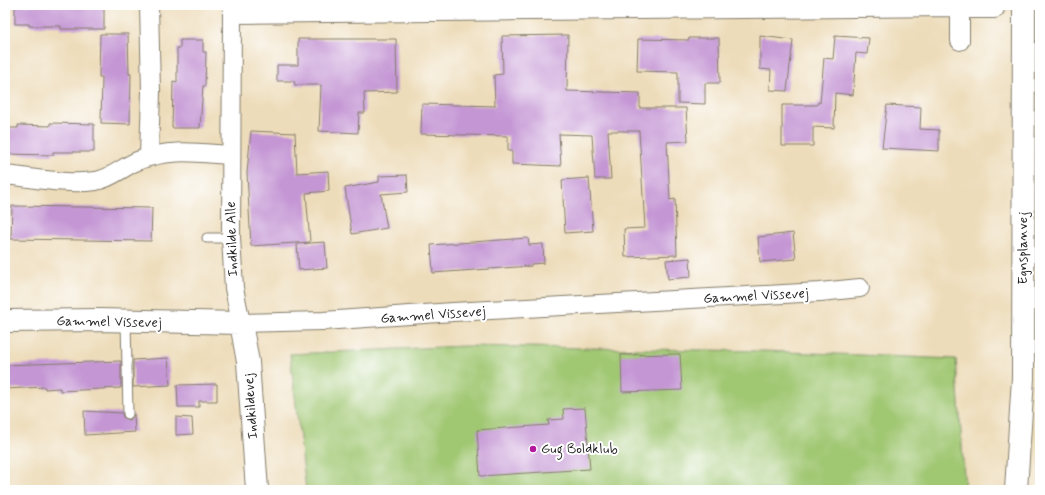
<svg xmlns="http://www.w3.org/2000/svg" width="1045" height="495" font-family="Mynerve,sans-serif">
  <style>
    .green { fill: #a0c772; stroke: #5e7247 }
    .building { fill: #c496d4 }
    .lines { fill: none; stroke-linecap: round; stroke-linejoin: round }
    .service-casing { stroke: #847c6a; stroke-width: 11 }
    .minor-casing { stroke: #847c6a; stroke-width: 20 }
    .tertiary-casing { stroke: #847c6a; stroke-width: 24 }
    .secondary-casing { stroke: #847c6a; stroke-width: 24 }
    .service { stroke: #fff; stroke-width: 9 }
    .minor { stroke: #fff; stroke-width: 18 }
    .tertiary { stroke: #fff; stroke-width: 22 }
    .secondary { stroke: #fff; stroke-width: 22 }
    .poi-dot { fill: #b5179e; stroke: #fff; stroke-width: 1.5 }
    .labels { text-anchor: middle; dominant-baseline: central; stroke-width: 4; stroke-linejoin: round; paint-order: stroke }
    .street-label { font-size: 14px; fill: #1c1c1c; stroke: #fff }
    .poi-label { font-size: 14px; fill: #1c1c1c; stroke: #fff; text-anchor: start }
  </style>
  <rect width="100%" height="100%" fill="#fff"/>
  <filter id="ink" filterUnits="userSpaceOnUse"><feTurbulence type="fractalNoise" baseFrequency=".025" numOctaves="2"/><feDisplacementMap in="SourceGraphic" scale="8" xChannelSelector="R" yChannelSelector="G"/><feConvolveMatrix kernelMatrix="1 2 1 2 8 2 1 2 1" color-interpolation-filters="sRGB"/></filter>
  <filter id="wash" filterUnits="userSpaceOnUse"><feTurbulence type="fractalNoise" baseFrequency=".012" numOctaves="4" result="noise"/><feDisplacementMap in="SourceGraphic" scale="16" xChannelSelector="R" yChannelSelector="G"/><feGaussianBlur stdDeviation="0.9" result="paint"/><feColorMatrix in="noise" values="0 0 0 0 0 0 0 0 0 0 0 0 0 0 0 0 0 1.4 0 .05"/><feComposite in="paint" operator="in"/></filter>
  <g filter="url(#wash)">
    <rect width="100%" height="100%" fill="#eddcb9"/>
    <polygon class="green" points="464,346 763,351 956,359 965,490 306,490 290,354"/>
    <g id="blocks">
      <g class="building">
        <polygon points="15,5 104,5 104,29 61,29 61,26 29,26 29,24 15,24"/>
        <polygon points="100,34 128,34 129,74 131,74 130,124 101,123 102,77 99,77"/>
        <polygon points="568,35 567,91 640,93 640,108 686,108 688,141 667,142 670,200 675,199 677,255 625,257 624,229 645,228 639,131 608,131 611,179 595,179 592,135 559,134 561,166 512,164 512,151 508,151 508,136 421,134 422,104 495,106 494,75 503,74 502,36"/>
        <polygon points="760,36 793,40 787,91 770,90 771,70 760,69"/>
        <polygon points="835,36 869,38 867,54 856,53 853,95 835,93 834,128 813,127 813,146 782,146 782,105 817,105 818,102 820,103 824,58 833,59"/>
        <polygon points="689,38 719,38 720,83 705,83 705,104 678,103 678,72 637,71 638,39 689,40"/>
        <polygon points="298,39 396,39 397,92 364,93 365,113 359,113 358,133 319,131 321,85 295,85 294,81 277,81 277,65 298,65"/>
        <polygon points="180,40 203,40 203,52 206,52 205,86 203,86 200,128 172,128 173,81 177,82 177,48 180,48"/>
        <polygon points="887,105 921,107 920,129 939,130 939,151 882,148"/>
        <polygon points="50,123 94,124 94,152 53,152 53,155 5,154 5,128 18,128 18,125 50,126"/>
        <polygon points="251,131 295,133 297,173 328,171 329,191 306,193 310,242 251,246 247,173"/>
        <polygon points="407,175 408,192 381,194 387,228 352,234 345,188 379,182 379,176"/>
        <polygon points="589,178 593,231 565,233 562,180"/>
        <polygon points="12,206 152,208 151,241 11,239"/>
        <polygon points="793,233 796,259 760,262 758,237"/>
        <polygon points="528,238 529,245 543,244 544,263 531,264 531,266 433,273 431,245"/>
        <polygon points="325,242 327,268 299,270 297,244"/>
        <polygon points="690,258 691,277 668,279 666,260"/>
        <polygon points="680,354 682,390 622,392 621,355"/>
        <polygon points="168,358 170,385 133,387 133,360"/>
        <polygon points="121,361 121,388 60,391 60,388 45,389 45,387 5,389 5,365"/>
        <polygon points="217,384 217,401 199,401 199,407 178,407 177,385"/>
        <polygon points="585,408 590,469 480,476 477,430 549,425 548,420 564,419 563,409"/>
        <polygon points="84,411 122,413 123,417 128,420 131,419 134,414 135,432 85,435"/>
        <polygon points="176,417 192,418 193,434 176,435"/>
      </g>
    </g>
  </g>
  <g filter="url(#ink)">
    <use href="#blocks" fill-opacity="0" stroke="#847c6a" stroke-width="1"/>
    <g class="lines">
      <g class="service-casing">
        <g id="service">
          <polyline points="207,238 231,238"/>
          <polyline points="126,321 128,414"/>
        </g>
      </g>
      <g class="minor-casing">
        <g id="minor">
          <polyline points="149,5 151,92 149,156"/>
          <polyline points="232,5 231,238 234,288 241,323 323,321 453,312 820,292 860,288"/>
          <polyline points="960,9 960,41"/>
          <polyline points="232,14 951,7 960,9 995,9"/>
          <path d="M5 175C34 178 67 185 96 181 113 178 125 165 140 160 170 148 199 153 230 155"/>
        </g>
      </g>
      <g class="tertiary-casing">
        <polyline id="tertiary" points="5,321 98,320 241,323 248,362 257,490"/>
      </g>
      <g class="secondary-casing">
        <polyline id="secondary" points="1016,490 1023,378 1024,5"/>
      </g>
      <use href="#service" class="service"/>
      <use href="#minor" class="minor"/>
      <use href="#tertiary" class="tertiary"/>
      <use href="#secondary" class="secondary"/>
    </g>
  </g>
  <circle class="poi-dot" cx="533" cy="449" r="4"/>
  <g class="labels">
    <g class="street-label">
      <text transform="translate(232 239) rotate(-92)">Indkilde Alle</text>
      <text transform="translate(1023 248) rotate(-90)">Egnsplanvej</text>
      <text transform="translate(756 296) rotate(-3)">Gammel Vissevej</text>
      <text transform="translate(433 315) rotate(-4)">Gammel Vissevej</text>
      <text transform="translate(109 322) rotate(1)">Gammel Vissevej</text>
      <text transform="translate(251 406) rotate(-94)">Indkildevej</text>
    </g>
    <g class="poi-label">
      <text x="541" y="449">Gug Boldklub</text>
    </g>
  </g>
  <rect width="1045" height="495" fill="none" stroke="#fff" stroke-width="20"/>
</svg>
